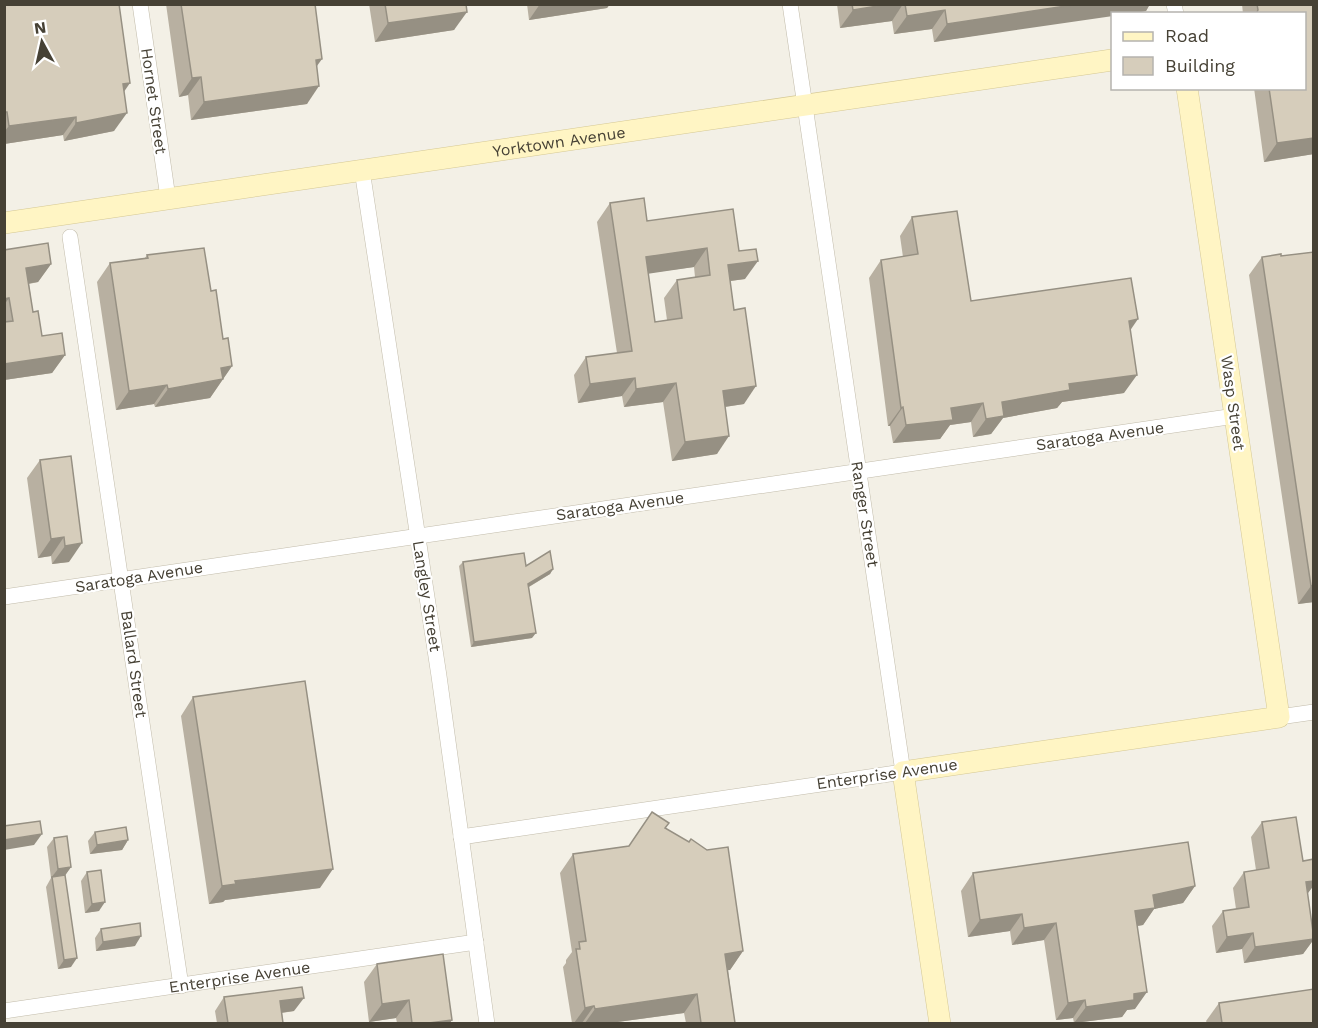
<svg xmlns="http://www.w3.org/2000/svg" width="1318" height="1028" font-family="'Work Sans',sans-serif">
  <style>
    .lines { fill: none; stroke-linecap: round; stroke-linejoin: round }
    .street-casing { stroke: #c2bcab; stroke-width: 16 }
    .secondary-casing { stroke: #d5c894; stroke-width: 22 }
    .street { stroke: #fff; stroke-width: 15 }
    .secondary { stroke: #fff5c4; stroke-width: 21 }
    .wall { fill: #b8b0a1; fill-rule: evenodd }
    .shaded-wall { fill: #969083 }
    .building { fill: #d6cdbb; stroke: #969083; stroke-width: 1.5; fill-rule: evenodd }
    .labels { text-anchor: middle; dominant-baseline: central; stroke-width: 4.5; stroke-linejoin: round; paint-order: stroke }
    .street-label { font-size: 16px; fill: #464135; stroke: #fff }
  </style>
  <rect width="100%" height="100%" fill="#f3f0e6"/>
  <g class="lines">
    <g class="street-casing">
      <g id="street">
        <polyline points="140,4 168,198"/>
        <polyline points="1174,4 1176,14"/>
        <polyline points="362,170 439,676 487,1024"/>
        <polyline points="70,237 181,986"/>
        <polyline points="4,597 1235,416"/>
        <polyline points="1279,717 1314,712"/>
        <polyline points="461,837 903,772 790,4"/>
        <path id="s1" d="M4 1011 476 942"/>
      </g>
    </g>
    <g class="secondary-casing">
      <g id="secondary">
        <path id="s2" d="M4 223 1112 60"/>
        <polyline points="940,1024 903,772 1279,717 1187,88"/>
      </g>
    </g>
    <use href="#street" class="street"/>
    <use href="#secondary" class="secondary"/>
  </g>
  <g class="wall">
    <polygon points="4,4 124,92 114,131 64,141 63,135 4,144"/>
    <polygon points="166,4 315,4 317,67 307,104 191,120 188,95 179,97"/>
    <polygon points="369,4 466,4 454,30 375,42"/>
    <polygon points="527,4 610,4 607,8 529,20"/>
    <polygon points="837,4 1150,4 1146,11 1130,14 1113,14 934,42 932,29 894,34 892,21 840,28"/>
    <polygon points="1242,4 1314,4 1314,154 1264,162 1254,88 1305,88 1305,14 1243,14"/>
    <path d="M610 203 647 221 739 251 745 279 730 281 744 404 725 407 717 454 672 461 663 402 624 407 622 396 578 403 574 375 586 357 617 353 597 222ZM694 267 695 277 677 280 664 298 667 320 655 322 648 273Z"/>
    <polygon points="912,217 971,301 1131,330 1124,393 1062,402 1057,408 1003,418 991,434 973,437 971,422 950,425 940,439 893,443 890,426 888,426 869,278 881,260 903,257 900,236"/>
    <polygon points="4,250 51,264 38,282 29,284 33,312 42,336 65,355 52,373 4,380"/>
    <polygon points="1314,252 1314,602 1298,604 1249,275 1262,257 1281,256"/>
    <polygon points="147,255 211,291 223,339 232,366 210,398 155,407 154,404 116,410 97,282 110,263 145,258"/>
    <polygon points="71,456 69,562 52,564 51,556 38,558 27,478 40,460"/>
    <polygon points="463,562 526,566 553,569 550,574 529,587 532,638 471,647 459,566"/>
    <polygon points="193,697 320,888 225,900 223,902 209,904 181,716"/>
    <polygon points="1262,822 1303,861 1314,859 1314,885 1307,894 1314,939 1303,954 1244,963 1242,949 1216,953 1212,926 1223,911 1236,909 1233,888 1244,872 1256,870 1251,837"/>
    <polygon points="665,828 743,951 730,970 728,970 735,1023 686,1023 684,1013 610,1023 572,1023 563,967 566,963 566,960 572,952 560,873 573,854 628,846"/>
    <polygon points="95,832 128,840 122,850 90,854 88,841"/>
    <polygon points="54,838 71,867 65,875 71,967 58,969 46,887 51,878 47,847"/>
    <polygon points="87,872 99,911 85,913 81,881"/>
    <polygon points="973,873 1195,886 1183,903 1154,909 1143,925 1138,926 1135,1009 1127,1010 1122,1017 1074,1023 1073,1018 1056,1020 1044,940 1012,945 1010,931 968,937 961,891"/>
    <polygon points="101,929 135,946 96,951 95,938"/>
    <polygon points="377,964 450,1023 397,1023 396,1018 369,1022 364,982"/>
    <polygon points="224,997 294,1011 282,1013 283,1023 217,1023 215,1011"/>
    <polygon points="1219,1003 1314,1023 1207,1023 1206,1021"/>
  </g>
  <g class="shaded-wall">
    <polygon points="540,4 610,4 607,8 529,20"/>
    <polygon points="890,4 903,4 892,21 840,28 853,10"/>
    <polygon points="1079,4 1150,4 1146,11 1130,14 1113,14 1113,16 934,42 947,24"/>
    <polygon points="945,10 932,29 894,34 907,16"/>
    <polygon points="467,12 454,30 375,42 388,23"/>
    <polygon points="322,59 309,77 316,60"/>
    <polygon points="201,77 188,95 179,97 192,78"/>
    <polygon points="130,83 117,102 123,84"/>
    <polygon points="319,86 307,104 191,120 204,102"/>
    <polygon points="127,113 114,131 64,141 76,123"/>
    <polygon points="76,117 63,135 4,144 4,132 9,126"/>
    <polygon points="1314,138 1314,154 1264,162 1277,143"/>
    <polygon points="707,248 694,267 633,276 646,257"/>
    <polygon points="758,261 745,279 715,283 728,265"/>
    <polygon points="51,264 38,282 13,286 26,268"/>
    <polygon points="9,298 4,305 4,299"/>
    <polygon points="1138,319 1125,338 1129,321"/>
    <polygon points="65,355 52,373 4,380 4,364"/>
    <polygon points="232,366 210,398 155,407 168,389 221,368"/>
    <polygon points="1137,375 1124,393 1062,402 1057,408 1003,418 991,434 973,437 986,419 1002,402 1069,384"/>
    <polygon points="635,378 622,396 578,403 590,384"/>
    <polygon points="676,383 663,402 624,407 636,389"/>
    <polygon points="167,385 154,404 116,410 129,391"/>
    <polygon points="756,386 744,404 710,409 723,391"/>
    <polygon points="983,403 971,422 950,425 940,439 893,443 906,425 951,408"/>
    <polygon points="903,407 890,426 888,426 901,408"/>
    <polygon points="729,436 717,454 672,461 685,442"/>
    <polygon points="64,537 51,556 38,558 51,539"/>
    <polygon points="82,543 69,562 52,564 65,546"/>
    <polygon points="553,569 550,574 525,589 528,584"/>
    <polygon points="1314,585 1314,602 1298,604 1311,586"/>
    <polygon points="536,633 532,638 471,647 474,642"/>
    <polygon points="42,834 34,845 4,850 4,840"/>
    <polygon points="128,840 122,850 90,854 97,845"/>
    <polygon points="71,867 64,877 51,878 58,869"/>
    <polygon points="333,869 320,888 225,900 223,902 209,904 222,886 235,881"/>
    <polygon points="1314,872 1314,885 1305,897 1295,898"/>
    <polygon points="1195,886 1183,903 1154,909 1143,925 1123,928 1135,911 1153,895"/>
    <polygon points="105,902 99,911 85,913 92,904"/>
    <polygon points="1022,914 1010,931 968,937 980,920"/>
    <polygon points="1056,923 1044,940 1012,945 1024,928"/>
    <polygon points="1253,933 1242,949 1216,953 1227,937"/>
    <polygon points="141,936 135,946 96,951 103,942"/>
    <polygon points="1314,939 1303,954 1244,963 1255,947"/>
    <polygon points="743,951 730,970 712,972 725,954"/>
    <polygon points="77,958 71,967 58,969 64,960"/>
    <polygon points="1147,992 1135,1009 1127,1010 1122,1017 1074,1023 1086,1007 1134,994"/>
    <polygon points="697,994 684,1013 610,1023 585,1023 595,1009"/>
    <polygon points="304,998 294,1011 271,1014 280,1001"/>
    <polygon points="409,1000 396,1018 369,1022 382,1004"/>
    <polygon points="1085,1000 1073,1018 1056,1020 1068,1003"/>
    <polygon points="594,1006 582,1023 574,1023 585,1008"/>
    <polygon points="452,1020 450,1023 429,1023"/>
  </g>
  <g class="building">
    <polygon points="4,4 119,4 130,83 123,84 127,113 76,123 76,117 9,126 7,112 4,112"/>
    <polygon points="181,4 315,4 322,59 316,60 319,86 204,102 201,77 192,78"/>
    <polygon points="385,4 466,4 467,12 388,23"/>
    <polygon points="852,4 890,4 853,10"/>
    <polygon points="905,4 1079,4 947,24 945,10 907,16"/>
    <polygon points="1257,4 1314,4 1314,138 1277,143 1269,88 1305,88 1305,14 1256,14 1258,10"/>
    <path d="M644 198 647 221 733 209 739 251 756 249 758 261 728 265 734 310 745 308 756 386 723 391 729 436 685 442 676 383 636 389 635 378 590 384 586 357 632 351 610 203ZM707 248 710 275 677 280 682 318 655 322 646 257Z"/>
    <polygon points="957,211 971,301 1131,278 1138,319 1129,321 1137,375 1069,384 1070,390 1002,402 1004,416 986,419 983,403 951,408 953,420 906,425 903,407 901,408 881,260 918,254 912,217"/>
    <polygon points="48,243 51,264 26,268 33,312 38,311 42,336 62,333 65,355 4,364 4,322 13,321 9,298 4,299 4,250"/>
    <polygon points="204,248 211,291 216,290 223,339 228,338 232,366 221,368 223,379 168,389 167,385 129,391 110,263 148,258 147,255"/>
    <polygon points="1314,252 1314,585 1311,586 1262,257 1281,254 1281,256"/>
    <polygon points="71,456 82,543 65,546 64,537 51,539 40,460"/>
    <polygon points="550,551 553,569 528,584 536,633 474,642 463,562 524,553 526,566"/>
    <polygon points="305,681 333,869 235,881 236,884 222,886 193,697"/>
    <polygon points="652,812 669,823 665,828 689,842 691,839 707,850 728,847 743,951 725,954 735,1023 701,1023 697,994 595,1009 594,1006 585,1008 576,949 580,949 579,942 586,941 573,854 629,846"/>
    <polygon points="1296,817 1303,861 1314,859 1314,881 1306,882 1314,939 1255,947 1253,933 1227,937 1223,911 1249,907 1244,872 1269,868 1262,822"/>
    <polygon points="40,821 42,834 4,840 4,826"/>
    <polygon points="126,827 128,840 97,845 95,832"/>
    <polygon points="67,836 71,867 58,869 54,838"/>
    <polygon points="1188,842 1195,886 1153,895 1155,908 1135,911 1147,992 1134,994 1134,1000 1086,1007 1085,1000 1068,1003 1056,923 1024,928 1022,914 980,920 973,873"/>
    <polygon points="101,870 105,902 92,904 87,872"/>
    <polygon points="65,875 77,958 64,960 52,877"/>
    <polygon points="140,923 141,936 103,942 101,929"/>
    <polygon points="443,954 452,1020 429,1023 412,1023 409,1000 382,1004 377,964"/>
    <polygon points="302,987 304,998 280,1001 283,1023 228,1023 224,997"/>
    <polygon points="1314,989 1314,1023 1222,1023 1219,1003"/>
  </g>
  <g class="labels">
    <g class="street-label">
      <text transform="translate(154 101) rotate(82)">Hornet Street</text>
      <text stroke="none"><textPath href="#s2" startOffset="561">Yorktown Avenue</textPath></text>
      <text transform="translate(1233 403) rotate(82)">Wasp Street</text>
      <text transform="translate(1100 436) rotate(-8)">Saratoga Avenue</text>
      <text transform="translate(620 506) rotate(-8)">Saratoga Avenue</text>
      <text transform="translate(865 514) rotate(81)">Ranger Street</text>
      <text transform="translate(139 577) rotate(-9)">Saratoga Avenue</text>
      <text transform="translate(427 596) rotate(81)">Langley Street</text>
      <text transform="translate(134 664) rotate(82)">Ballard Street</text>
      <text transform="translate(887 774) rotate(-8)">Enterprise Avenue</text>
      <text stroke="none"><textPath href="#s1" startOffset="238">Enterprise Avenue</textPath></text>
    </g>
  </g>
  <rect width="1318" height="1028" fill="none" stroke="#464135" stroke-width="12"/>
  <rect x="1111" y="12" width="195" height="78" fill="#ffffff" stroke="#b5b3ae" stroke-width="1.5"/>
  <rect x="1123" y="32" width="30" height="9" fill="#fff5c4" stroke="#b5b3ae" stroke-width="1.5"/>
  <text x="1165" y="42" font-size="18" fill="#464135">Road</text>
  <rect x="1123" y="57" width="30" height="18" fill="#d6cdbb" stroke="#b5b3ae" stroke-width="1.5"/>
  <text x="1165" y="72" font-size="18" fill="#464135">Building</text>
  <g transform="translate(42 42) rotate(352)" stroke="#ffffff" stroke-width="4.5" paint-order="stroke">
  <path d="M0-4.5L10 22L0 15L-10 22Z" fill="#464135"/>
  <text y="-9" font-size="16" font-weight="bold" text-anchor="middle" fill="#464135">N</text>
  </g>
</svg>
